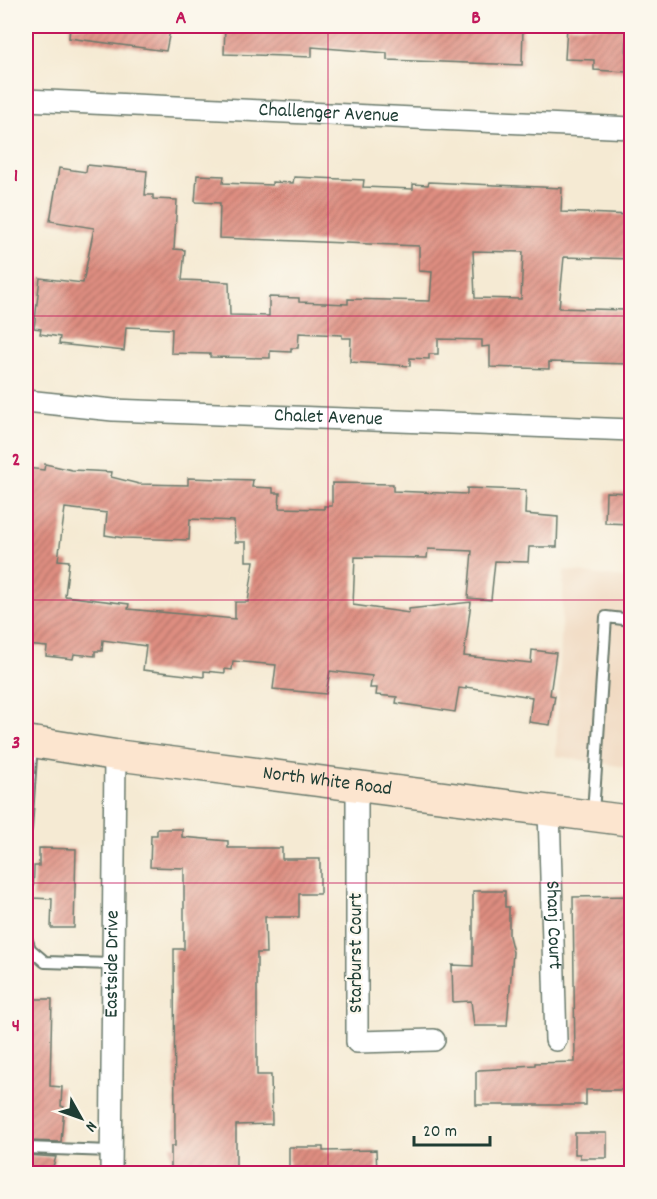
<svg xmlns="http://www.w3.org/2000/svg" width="657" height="1199" font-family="Dekko,sans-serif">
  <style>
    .built { fill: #efd6bc }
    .building { fill: url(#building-hatch); fill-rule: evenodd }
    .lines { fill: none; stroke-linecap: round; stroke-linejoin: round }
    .service-casing { stroke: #6a7a6c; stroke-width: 14 }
    .minor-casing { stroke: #6a7a6c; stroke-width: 24 }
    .secondary-casing { stroke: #6a7a6c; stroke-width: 33 }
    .service { stroke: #fff; stroke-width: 10 }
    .minor { stroke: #fff; stroke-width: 21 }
    .secondary { stroke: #fce5cf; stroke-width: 30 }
    .grid { fill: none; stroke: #c2185b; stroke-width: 1.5; stroke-opacity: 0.55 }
    .labels { text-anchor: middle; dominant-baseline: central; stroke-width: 4.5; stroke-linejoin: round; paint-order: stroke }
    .street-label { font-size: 20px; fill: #1f3d34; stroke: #fbf7ec }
    .neatline { fill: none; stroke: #c2185b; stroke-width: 2 }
    .grid-label { font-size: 20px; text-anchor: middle; font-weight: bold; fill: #c2185b }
  </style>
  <defs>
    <pattern id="building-hatch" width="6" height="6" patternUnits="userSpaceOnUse" patternTransform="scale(1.5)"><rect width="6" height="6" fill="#de8d80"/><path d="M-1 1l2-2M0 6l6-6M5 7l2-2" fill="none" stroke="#b3746a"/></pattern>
  </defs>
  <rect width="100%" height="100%" fill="#fbf7ec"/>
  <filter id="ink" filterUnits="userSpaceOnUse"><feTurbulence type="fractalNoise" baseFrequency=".0167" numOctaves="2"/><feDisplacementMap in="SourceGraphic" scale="12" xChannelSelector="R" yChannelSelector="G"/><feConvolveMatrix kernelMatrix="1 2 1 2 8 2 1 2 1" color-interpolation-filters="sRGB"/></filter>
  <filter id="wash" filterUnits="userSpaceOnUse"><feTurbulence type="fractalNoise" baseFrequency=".008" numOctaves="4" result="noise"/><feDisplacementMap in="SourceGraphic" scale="24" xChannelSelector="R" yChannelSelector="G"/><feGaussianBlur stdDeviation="1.35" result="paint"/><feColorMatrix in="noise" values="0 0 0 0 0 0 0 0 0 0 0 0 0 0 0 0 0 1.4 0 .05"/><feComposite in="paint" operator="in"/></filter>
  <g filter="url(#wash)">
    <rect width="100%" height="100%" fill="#f5ead3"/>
    <polygon class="built" points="564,570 631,579 631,768 556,756"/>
    <g id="blocks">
      <g class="building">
        <polygon points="70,26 171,26 166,51 69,38"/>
        <polygon points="225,26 523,26 522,65 387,60 387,53 312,47 312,57 224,54"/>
        <polygon points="567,26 627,27 626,72 594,70 594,60 565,59"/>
        <path d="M87 165 147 171 145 195H153V199L177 200 174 249 185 250 182 280 229 282 230 315 269 316V297L299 298V302L348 304V299L430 301 432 272 419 271V246L219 238 220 203 195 202 197 175 224 176 223 183 272 185V182L293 183 294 177 364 180 363 187 413 189V184L428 185 429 182 562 188 561 212 632 215V259L564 257 559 308 624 310 623 326H632V364L549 362V369L490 367V346L482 347V340L438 339V354H429V359L410 358V366L350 362 351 338H342V335L299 333 298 348H291V352L270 351V358L210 357V354L171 353 172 329 126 327 124 351 59 344 60 337 40 334 41 329 34 328 40 278 83 283 94 228 50 221 59 168 86 172ZM473 251 523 252 521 299 475 298Z"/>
        <path d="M45 464 72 470 112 472 111 477 139 484 188 485V478L253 480 252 487 273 488V493H280L279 508 324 509V506H332V483L393 484V491L467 494V488L526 490 525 514 558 517 557 547H529L528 562 495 561 491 600 468 598 472 551 428 549 427 558 355 557 353 605 409 613V609L471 602 464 656 531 663 532 650 556 653 550 695 555 696 550 725 529 722 532 697 466 687V689L459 688 455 712 396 703 397 697 376 695 377 688H370L372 676 330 671 326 694 273 689 276 665 233 661 232 670 225 669V673L204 671V677L143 670 146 646 103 640 102 651H95V656L74 654 73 659 46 656 47 647 26 645V468L44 470ZM65 508 107 513 105 535 124 538 189 540 190 519 234 521 235 542H246V561H254L248 602H235V619L128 609 129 604 65 596 69 561 58 560Z"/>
        <polygon points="606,492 632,493 632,524 605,523"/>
        <polygon points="157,829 182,829 182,837 228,841 228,848 282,848 282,859 320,859 320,894 299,894 299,917 265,917 266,953 257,953 257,1075 271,1075 272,1124 236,1125 236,1173 171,1173 171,1146 175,1146 174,949 184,949 184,868 150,867 151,835 157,835"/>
        <polygon points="39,848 76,849 74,928 51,928 52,899 33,898 34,866 39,866"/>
        <polygon points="473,891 505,891 505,907 509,907 509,936 513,952 507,1026 474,1026 471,1001 453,1002 452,965 473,966"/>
        <polygon points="632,896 632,1090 586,1090 586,1105 476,1105 476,1072 479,1070 519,1068 519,1066 535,1065 535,1063 575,1062 573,897"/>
        <polygon points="26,999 52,999 50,1086 62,1087 61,1106 64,1107 61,1142 26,1141 28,1049 26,1049"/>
        <polygon points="575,1133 607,1133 607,1158 580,1158 580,1154 575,1154"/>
        <polygon points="289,1147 323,1147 323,1151 376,1150 377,1173 289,1173"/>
        <polygon points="26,1155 56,1157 51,1173 26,1173"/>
      </g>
    </g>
  </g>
  <g filter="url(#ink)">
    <use href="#blocks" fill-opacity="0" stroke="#6a7a6c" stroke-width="1.5"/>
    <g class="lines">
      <g class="service-casing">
        <g id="service">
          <polyline points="593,813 606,617 632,620"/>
          <polyline points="26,830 32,743"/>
          <polyline points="26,938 30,949 45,962 112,964"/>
          <polyline points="26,1148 111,1151"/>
        </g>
      </g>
      <g class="minor-casing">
        <g id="minor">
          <path id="s1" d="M26 100 632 128"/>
          <path id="s2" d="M26 401 113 410 632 430"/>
          <polyline points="357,786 357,1042 434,1040"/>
          <path id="s3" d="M549 811 556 1040"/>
          <path id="s4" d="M111 1174 115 755"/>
        </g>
      </g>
      <g class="secondary-casing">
        <g id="secondary">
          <path id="s5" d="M26 741 115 755 632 821"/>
        </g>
      </g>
      <use href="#service" class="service"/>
      <use href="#minor" class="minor"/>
      <use href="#secondary" class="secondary"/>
    </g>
  </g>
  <path class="grid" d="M328 26V1174M26 316H632M26 600H632M26 883H632"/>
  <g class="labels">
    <g class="street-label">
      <text stroke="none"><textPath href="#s1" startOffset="303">Challenger Avenue</textPath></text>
      <text stroke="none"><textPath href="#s2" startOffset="303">Chalet Avenue</textPath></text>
      <text stroke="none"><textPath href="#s5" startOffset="304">North White Road</textPath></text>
      <text stroke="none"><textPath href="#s3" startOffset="114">Shanj Court</textPath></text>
      <text transform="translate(357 953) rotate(-90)">Starburst Court</text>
      <text stroke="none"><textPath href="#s4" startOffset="210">Eastside Drive</textPath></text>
    </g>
  </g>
  <rect width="657" height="1199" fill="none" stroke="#fbf7ec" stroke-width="66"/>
  <g transform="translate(81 1118) rotate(130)" stroke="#fbf7ec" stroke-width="4.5" paint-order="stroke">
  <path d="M0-4.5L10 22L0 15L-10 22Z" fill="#1f3d34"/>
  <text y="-9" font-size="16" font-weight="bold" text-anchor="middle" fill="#1f3d34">N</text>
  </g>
  <path d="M414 1136v9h76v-9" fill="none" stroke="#1f3d34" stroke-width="3"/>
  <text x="423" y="1136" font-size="18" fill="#1f3d34" stroke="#fbf7ec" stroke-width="4.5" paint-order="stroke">20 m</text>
  <rect x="33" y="33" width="591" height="1133" class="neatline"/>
  <g class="grid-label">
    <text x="181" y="23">A</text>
    <text x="476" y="23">B</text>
    <text x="16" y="181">1</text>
    <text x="16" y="465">2</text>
    <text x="16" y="748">3</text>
    <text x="16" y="1031">4</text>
  </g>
</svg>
